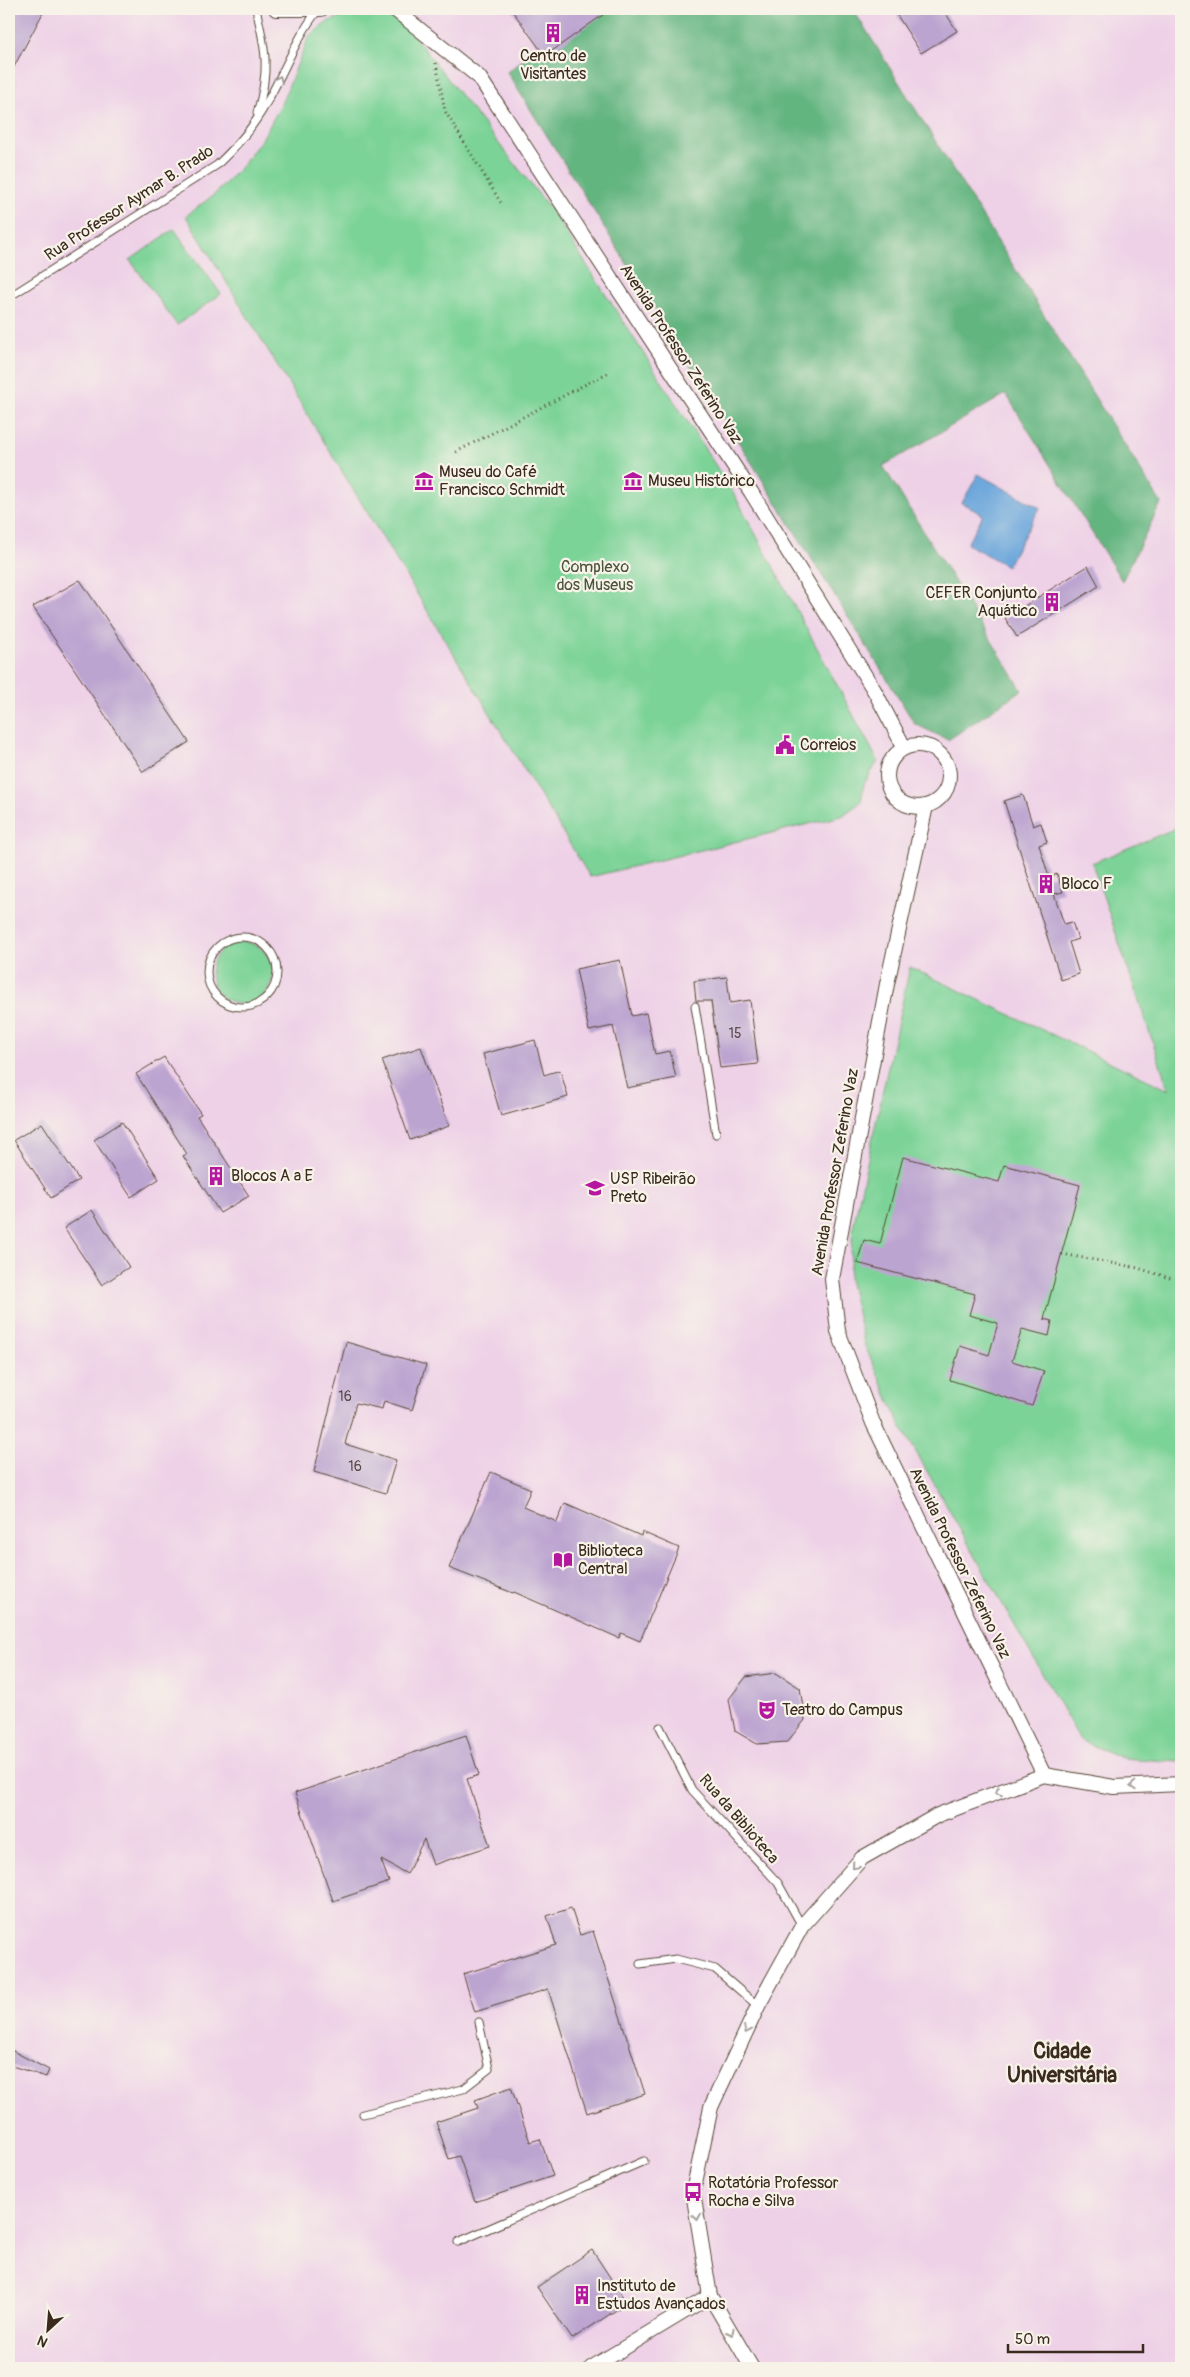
<svg xmlns="http://www.w3.org/2000/svg" width="1190" height="2377" font-family="Pangolin,sans-serif">
  <style>
    .built { fill: #eed0e7 }
    .green { fill: #7bd397; stroke: #5b7e5a }
    .forest { fill: #64b580; stroke: #50704f }
    .water { fill: #6ba6db; stroke: #53687c }
    .building { fill: #bca4d0 }
    .lines { fill: none; stroke-linecap: round; stroke-linejoin: round }
    .lane-casing { stroke: #554536; stroke-width: 9 }
    .street-casing { stroke: #554536; stroke-width: 16 }
    .path { stroke: #554536; stroke-width: 3; stroke-dasharray: 1 4; stroke-linecap: butt }
    .lane { stroke: #fff; stroke-width: 7 }
    .street { stroke: #fff; stroke-width: 14 }
    .oneway { stroke: #a79f9a }
    .labels { text-anchor: middle; dominant-baseline: central; stroke-width: 4.5; stroke-linejoin: round; paint-order: stroke }
    .number-label { font-size: 14px; fill: #5b484a }
    .poi-label { font-size: 16px; fill: #3b2a1e; stroke: #f7f3e8; text-anchor: start }
    .street-label { font-size: 16px; fill: #3b2a1e; stroke: #f7f3e8 }
    .park-label { font-size: 16px; fill: #4b543c; stroke: #f7f3e8 }
    .district-label { font-size: 21px; font-weight: bold; fill: #3b2a1e; stroke: #f7f3e8 }
  </style>
  <rect width="100%" height="100%" fill="#f7f3e8"/>
  <filter id="ink" filterUnits="userSpaceOnUse"><feTurbulence type="fractalNoise" baseFrequency=".02" numOctaves="2"/><feDisplacementMap in="SourceGraphic" scale="10" xChannelSelector="R" yChannelSelector="G"/><feConvolveMatrix kernelMatrix="1 2 1 2 8 2 1 2 1" color-interpolation-filters="sRGB"/></filter>
  <filter id="wash" filterUnits="userSpaceOnUse"><feTurbulence type="fractalNoise" baseFrequency=".0096" numOctaves="4" result="noise"/><feDisplacementMap in="SourceGraphic" scale="20" xChannelSelector="R" yChannelSelector="G"/><feGaussianBlur stdDeviation="1.12" result="paint"/><feColorMatrix in="noise" values="0 0 0 0 0 0 0 0 0 0 0 0 0 0 0 0 0 1.4 0 .05"/><feComposite in="paint" operator="in"/></filter>
  <g filter="url(#wash)">
    <rect width="100%" height="100%" fill="#e8e1bd"/>
    <rect class="built" x="9" y="9" width="1172" height="2359"/>
    <g class="green">
      <polygon points="354,13 379,14 403,22 552,211 734,494 878,761 864,784 861,802 842,816 590,877 186,216 215,194 240,168 262,139 280,107 309,36 329,21"/>
      <polygon points="174,229 221,294 177,325 130,260"/>
      <polygon points="1181,826 1181,1762 1122,1758 1080,1740 900,1424 865,1346 849,1279 853,1227 910,967 1169,1090 1092,863"/>
      <circle cx="242" cy="973" r="31"/>
    </g>
    <polygon class="forest" points="589,9 853,9 1161,503 1122,581 1006,394 883,466 1022,690 948,740 915,724 507,72"/>
    <polygon class="water" points="978,474 1040,508 1007,566 967,544 983,515 962,503"/>
    <g id="blocks">
      <g class="building">
        <polygon points="9,9 45,9 9,76"/>
        <polygon points="511,9 611,9 545,56"/>
        <polygon points="893,9 943,9 957,31 921,53"/>
        <polygon points="1088,566 1099,586 1017,637 1005,618"/>
        <polygon points="80,580 189,742 143,772 33,607"/>
        <polygon points="1023,795 1033,826 1041,823 1047,842 1039,845 1049,877 1057,874 1063,892 1054,894 1064,924 1072,922 1078,939 1069,942 1079,974 1061,980 1004,801"/>
        <polygon points="620,960 632,1016 646,1013 655,1054 670,1051 676,1078 627,1088 613,1026 589,1031 576,969"/>
        <polygon points="727,977 730,1003 750,1000 758,1064 720,1068 711,1001 696,1001 694,981"/>
        <polygon points="535,1040 544,1075 560,1070 568,1097 501,1116 483,1054"/>
        <polygon points="421,1047 449,1126 410,1140 382,1060"/>
        <polygon points="164,1057 201,1114 197,1116 249,1196 220,1213 183,1156 187,1154 136,1074"/>
        <polygon points="122,1122 159,1179 131,1197 94,1140"/>
        <polygon points="42,1123 79,1180 51,1198 14,1140"/>
        <polygon points="903,1157 999,1182 1004,1165 1080,1185 1044,1319 1052,1321 1049,1336 1022,1329 1012,1361 1044,1371 1032,1406 950,1380 960,1346 989,1355 998,1323 969,1315 975,1294 857,1263 864,1240 880,1244"/>
        <polygon points="92,1210 129,1267 102,1285 64,1228"/>
        <polygon points="346,1342 426,1365 412,1410 384,1401 382,1409 356,1403 345,1444 396,1460 386,1493 314,1472"/>
        <polygon points="491,1472 531,1489 523,1507 557,1522 565,1503 641,1536 642,1532 679,1548 640,1641 621,1633 619,1638 514,1592 513,1593 449,1568"/>
        <polygon points="776,1673 800,1688 805,1720 787,1742 757,1744 735,1731 729,1699 746,1677"/>
        <polygon points="466,1735 479,1775 467,1779 490,1846 433,1865 424,1839 407,1874 381,1860 389,1882 333,1901 295,1793"/>
        <polygon points="571,1908 580,1935 593,1931 645,2094 587,2113 548,1989 475,2012 463,1974 556,1945 547,1916"/>
        <polygon points="9,2049 49,2070 46,2077 9,2065"/>
        <polygon points="511,2087 530,2142 540,2139 553,2176 475,2202 459,2156 449,2159 436,2122 478,2108 475,2100"/>
        <polygon points="592,2250 627,2303 572,2339 537,2287"/>
      </g>
    </g>
  </g>
  <g filter="url(#ink)">
    <use href="#blocks" fill-opacity="0" stroke="#554536" stroke-width="1"/>
    <g class="lines">
      <g class="lane-casing">
        <g id="lane">
          <path d="M256 9C266 50 270 71 257 113"/>
          <path d="M9 297 217 165C236 147 255 125 267 102 285 70 296 38 318 10"/>
          <circle cx="242" cy="972" r="35"/>
          <polyline points="695,1006 716,1134"/>
          <polyline points="660,1727 692,1790 778,1883 802,1926"/>
          <polyline points="640,1964 676,1959 715,1969 758,2006"/>
          <polyline points="363,2114 463,2089 489,2069 479,2022"/>
          <polyline points="458,2242 644,2161"/>
        </g>
      </g>
      <g class="street-casing">
        <g id="street">
          <polyline points="276,9 321,9"/>
          <polyline points="394,9 479,77 751,492 874,690 904,747"/>
          <circle cx="918" cy="776" r="31"/>
          <polyline points="926,806 887,984 832,1279 838,1331 873,1423 1044,1775"/>
          <polyline points="591,2368 710,2296"/>
          <polyline points="752,2368 710,2296 693,2192 711,2107 758,2006 802,1926 862,1858 938,1815 1044,1775 1114,1787 1181,1784"/>
        </g>
      </g>
      <g class="path">
        <polyline points="436,63 445,111 501,203"/>
        <polyline points="456,452 611,371"/>
        <polyline points="1062,1254 1138,1268 1173,1279"/>
      </g>
      <use href="#lane" class="lane"/>
      <use href="#street" class="street"/>
    </g>
    <defs><path id="oneway-chevron" d="M-2-3.5L2.5 0L-2 3.5" fill="none" stroke-width="1.6" stroke-linecap="round" stroke-linejoin="round" transform="scale(1.25)"/></defs>
    <g class="oneway">
      <use href="#oneway-chevron" transform="translate(279 79) rotate(-65)"/>
      <use href="#oneway-chevron" transform="translate(1133 1786) rotate(177)"/>
      <use href="#oneway-chevron" transform="translate(998 1792) rotate(159)"/>
      <use href="#oneway-chevron" transform="translate(855 1866) rotate(131)"/>
      <use href="#oneway-chevron" transform="translate(747 2030) rotate(115)"/>
      <use href="#oneway-chevron" transform="translate(697 2217) rotate(81)"/>
      <use href="#oneway-chevron" transform="translate(731 2332) rotate(60)"/>
    </g>
  </g>
  <defs>
    <g id="building-bare" transform="scale(1.5)"><path d="M-4-6H4V6H1V3H-1V6H-4ZM-2.5-4.3h1.7v1.8h-1.7ZM.8-4.3h1.7v1.8H.8ZM-2.5-1h1.7V.8h-1.7ZM.8-1h1.7V.8H.8Z" fill="#b5179e" stroke="#f7f3e8" stroke-width="2.5" paint-order="stroke"/></g>
    <g id="museum-bare" transform="scale(1.5)"><path d="M0-6L6-3V-2H-6V-3ZM-5-1h2V3h-2ZM-1-1h2V3h-2ZM3-1h2V3H3ZM-6 4H6V6H-6Z" fill="#b5179e" stroke="#f7f3e8" stroke-width="2.5" paint-order="stroke"/></g>
    <g id="civic-bare" transform="scale(1.5)"><path d="M-.6-6.5H3V-4.5H.6V-3L4-1V1h2V6H-6V1h2V-1L-.6-3ZM-1.2 2.5V6h2.4V2.5Z" fill="#b5179e" stroke="#f7f3e8" stroke-width="2.5" paint-order="stroke"/></g>
    <g id="university-bare" transform="scale(1.5)"><path d="M0-5L7-2L0 1L-7-2ZM-4 1L0 2.5L4 1V4Q0 6-4 4Z" fill="#b5179e" stroke="#f7f3e8" stroke-width="2.5" paint-order="stroke"/></g>
    <g id="library-bare" transform="scale(1.5)"><path d="M-6-4Q-3-5.5-.7-3.5V5Q-3 3-6 4ZM6-4Q3-5.5 .7-3.5V5Q3 3 6 4Z" fill="#b5179e" stroke="#f7f3e8" stroke-width="2.5" paint-order="stroke"/></g>
    <g id="theatre-bare" transform="scale(1.5)"><path d="M-5-5.5Q0-4 5-5.5V0Q5 5 0 6Q-5 5-5 0ZM-3.3-2.5H-1v1.5H-3.3ZM1-2.5H3.3v1.5H1ZM-2.8 1Q0 5.5 2.8 1Z" fill="#b5179e" stroke="#f7f3e8" stroke-width="2.5" paint-order="stroke"/></g>
    <g id="bus-bare" transform="scale(1.5)"><path d="M-5-6H5V4H4V6H2V4H-2V6H-4V4H-5ZM-3.5-4V0h7V-4ZM-3.5 1.2v1.5H-2V1.2ZM2 1.2v1.5H3.5V1.2Z" fill="#b5179e" stroke="#f7f3e8" stroke-width="2.5" paint-order="stroke"/></g>
  </defs>
  <g fill-rule="evenodd">
    <use href="#building-bare" x="553" y="33"/>
    <use href="#museum-bare" x="424" y="481"/>
    <use href="#museum-bare" x="633" y="481"/>
    <use href="#building-bare" x="1052" y="602"/>
    <use href="#civic-bare" x="785" y="745"/>
    <use href="#building-bare" x="1046" y="884"/>
    <use href="#building-bare" x="216" y="1176"/>
    <use href="#university-bare" x="595" y="1188"/>
    <use href="#library-bare" x="563" y="1560"/>
    <use href="#theatre-bare" x="767" y="1710"/>
    <use href="#bus-bare" x="693" y="2192"/>
    <use href="#building-bare" x="582" y="2295"/>
  </g>
  <g class="labels">
    <g class="number-label">
      <text x="735" y="1033">15</text>
      <text x="345" y="1396">16</text>
      <text x="355" y="1466">16</text>
    </g>
    <g class="poi-label">
      <text x="553" y="56" text-anchor="middle">Centro de<tspan x="553" dy="18">Visitantes</tspan></text>
      <text x="439" y="472">Museu do Café<tspan x="439" dy="18">Francisco Schmidt</tspan></text>
      <text x="648" y="481">Museu Histórico</text>
      <text x="1037" y="593" text-anchor="end">CEFER Conjunto<tspan x="1037" dy="18">Aquático</tspan></text>
      <text x="800" y="745">Correios</text>
      <text x="1061" y="884">Bloco F</text>
      <text x="231" y="1176">Blocos A a E</text>
      <text x="610" y="1179">USP Ribeirão<tspan x="610" dy="18">Preto</tspan></text>
      <text x="578" y="1551">Biblioteca<tspan x="578" dy="18">Central</tspan></text>
      <text x="782" y="1710">Teatro do Campus</text>
      <text x="708" y="2183">Rotatória Professor<tspan x="708" dy="18">Rocha e Silva</tspan></text>
      <text x="597" y="2286">Instituto de<tspan x="597" dy="18">Estudos Avançados</tspan></text>
    </g>
    <g class="street-label">
      <text transform="translate(129 203) rotate(-33)">Rua Professor Aymar B. Prado</text>
      <text transform="translate(681 354) rotate(57)">Avenida Professor Zeferino Vaz</text>
      <text transform="translate(835 1172) rotate(-80)">Avenida Professor Zeferino Vaz</text>
      <text transform="translate(960 1563) rotate(64)">Avenida Professor Zeferino Vaz</text>
      <text transform="translate(739 1819) rotate(49)">Rua da Biblioteca</text>
    </g>
    <g class="park-label">
      <text x="595" y="567">Complexo<tspan x="595" dy="18">dos Museus</tspan></text>
    </g>
    <g class="district-label">
      <text x="1062" y="2051">Cidade<tspan x="1062" dy="24">Universitária</tspan></text>
    </g>
  </g>
  <rect width="1190" height="2377" fill="none" stroke="#f7f3e8" stroke-width="30"/>
  <g transform="translate(48 2330) rotate(206)" stroke="#f7f3e8" stroke-width="4" paint-order="stroke">
  <path d="M0-4L9 19L0 12L-9 19Z" fill="#3b2a1e"/>
  <text y="-8" font-size="14" font-weight="bold" text-anchor="middle" fill="#3b2a1e">N</text>
  </g>
  <path d="M1008 2344v8h135v-8" fill="none" stroke="#3b2a1e" stroke-width="2.5"/>
  <text x="1015" y="2344" font-size="15" fill="#3b2a1e" stroke="#f7f3e8" stroke-width="4" paint-order="stroke">50 m</text>
</svg>
